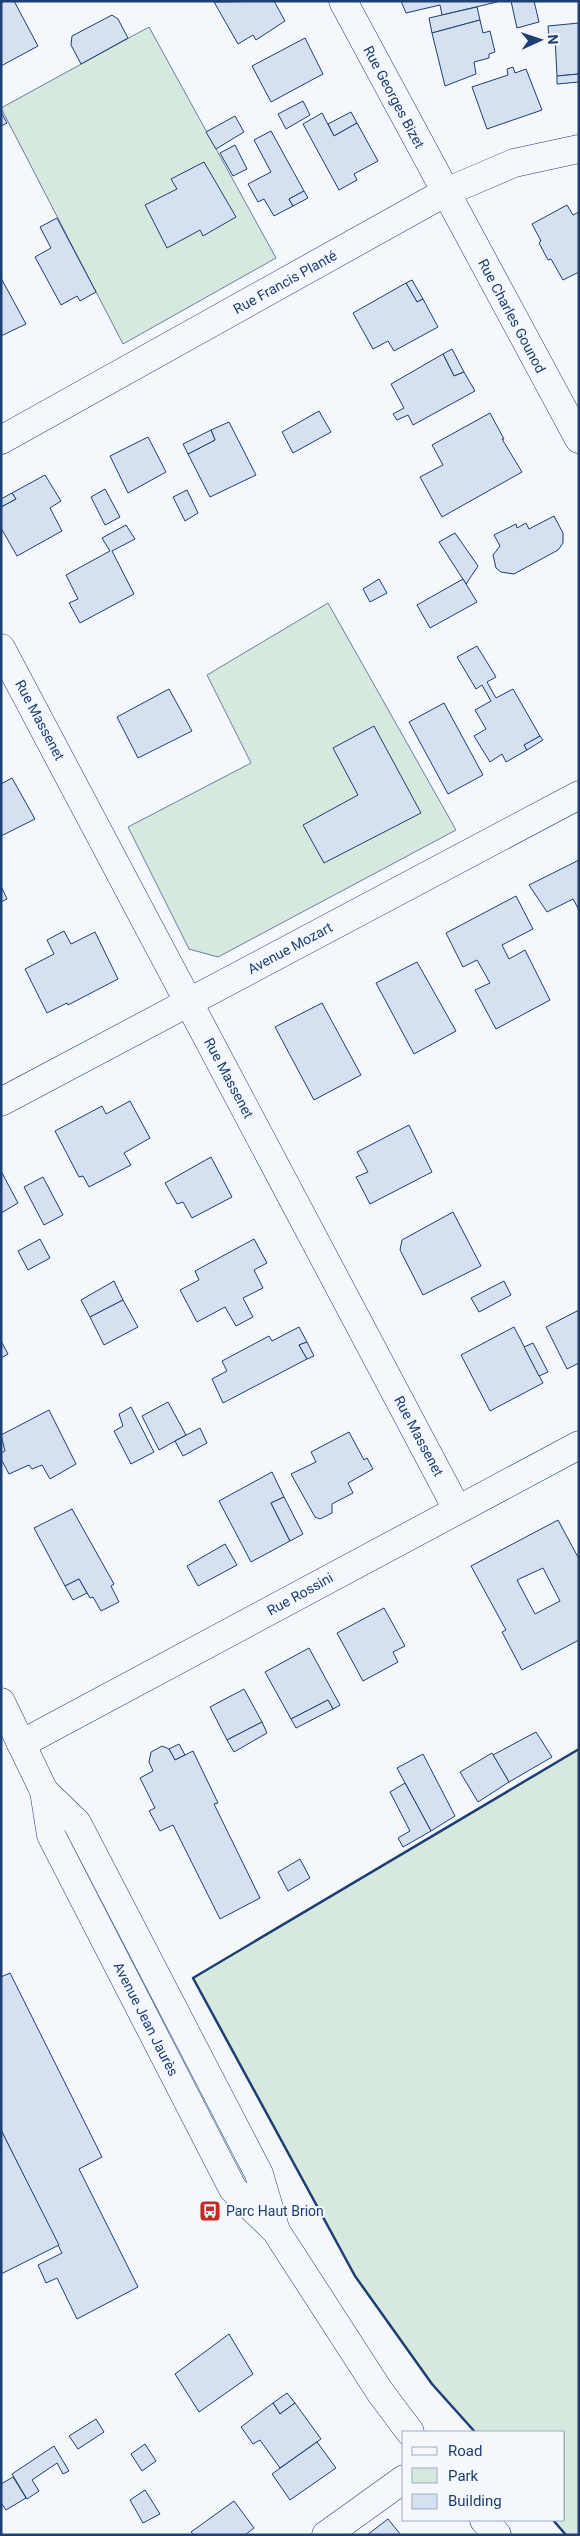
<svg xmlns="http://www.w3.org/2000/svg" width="580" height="2536" font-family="Roboto,sans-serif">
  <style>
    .green { fill: #d7e8df; stroke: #687fa3 }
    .building { fill: #d5e0f0; stroke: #1d3f73; fill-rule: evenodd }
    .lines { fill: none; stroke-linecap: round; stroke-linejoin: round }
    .minor-casing { stroke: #1d3f73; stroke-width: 29 }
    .major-casing { stroke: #1d3f73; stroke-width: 29 }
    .minor { stroke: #f4f7fb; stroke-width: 28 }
    .major { stroke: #f4f7fb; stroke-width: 28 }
    .wall { stroke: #1d3f73; stroke-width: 2.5 }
    .labels { text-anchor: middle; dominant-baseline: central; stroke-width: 4; stroke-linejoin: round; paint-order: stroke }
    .street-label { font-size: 14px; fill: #1d3f73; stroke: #f4f7fb }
    .poi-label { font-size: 14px; fill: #1d3f73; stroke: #f4f7fb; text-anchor: start }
  </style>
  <rect width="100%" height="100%" fill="#f4f7fb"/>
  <g class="green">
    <polygon points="149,27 276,258 123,344 1,108"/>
    <polygon points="328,603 456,830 218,957 189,949 128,827 251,763 207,675"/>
    <polygon points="579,1749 579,2535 566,2535 553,2520 564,2520 564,2432 475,2432 432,2384 355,2276 193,1978"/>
  </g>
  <g class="building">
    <polygon points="1,1 14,1 38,46 1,66"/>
    <polygon points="274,1 285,21 256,40 253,35 238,44 214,2"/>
    <polygon points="401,1 497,1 497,2 442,15 440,5 406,13"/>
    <polygon points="511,1 534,1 539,22 517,28"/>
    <polygon points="477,7 480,20 432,33 429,18"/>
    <polygon points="112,15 118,19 128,38 81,64 71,45 72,36"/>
    <polygon points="480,20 483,33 490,31 495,52 489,54 489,58 474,62 476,74 445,86 432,33"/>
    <polygon points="579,23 579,74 557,76 555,38 549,39 548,26"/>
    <polygon points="305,38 323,74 271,102 252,66"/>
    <polygon points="513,67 515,73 526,69 542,110 487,129 472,87 508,75 507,69"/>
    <polygon points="579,74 579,82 557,84 557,76"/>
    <polygon points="303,101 310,115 286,129 278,114"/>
    <polygon points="1,112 7,123 1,126"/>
    <polygon points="351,112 357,123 334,136 328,124"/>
    <polygon points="322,113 334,136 357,123 378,161 354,174 357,180 339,190 303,124"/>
    <polygon points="235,116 244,132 216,149 206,132"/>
    <polygon points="271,131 304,191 289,199 293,206 274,216 264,199 258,202 248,184 271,172 254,140"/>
    <polygon points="235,145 247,169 233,176 220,153"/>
    <polygon points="204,162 236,217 203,236 200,230 167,248 145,205 177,189 171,179"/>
    <polygon points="304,191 308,198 293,206 289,199"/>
    <polygon points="567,205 573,215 579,212 579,272 563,280 551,259 548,260 539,243 541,241 532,224"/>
    <polygon points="57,218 96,292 80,301 77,296 61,305 35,257 51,248 40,227"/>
    <polygon points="1,278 26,324 1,336"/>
    <polygon points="412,280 423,299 417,302 406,283"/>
    <polygon points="406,283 417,302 423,299 438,327 394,351 388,341 373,349 353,313"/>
    <polygon points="452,349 464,372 454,376 443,354"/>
    <polygon points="443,354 454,376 464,372 475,391 413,425 408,415 397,420 393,414 404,408 391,384"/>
    <polygon points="319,411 331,432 293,453 282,432"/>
    <polygon points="490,413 504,439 502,439 522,472 442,517 420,477 443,465 432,445"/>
    <polygon points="229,422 256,475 210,497 188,454 215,440 211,430"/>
    <polygon points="211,430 215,440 188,454 183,444"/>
    <polygon points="148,437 166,472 128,493 110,456"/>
    <polygon points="45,475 61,501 50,508 62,531 17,556 1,528 1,507 16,499 12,493"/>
    <polygon points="105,489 120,517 105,525 91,497"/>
    <polygon points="187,490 198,513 185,521 173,497"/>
    <polygon points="12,493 16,499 1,507 1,499"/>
    <polygon points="554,516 563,533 563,543 558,550 514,574 501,572 496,568 493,555 500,546 494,535 516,524 517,528 526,523 529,529"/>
    <polygon points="126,525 135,539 112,551 134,594 80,623 69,603 78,599 66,575 110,551 102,538"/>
    <polygon points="455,533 478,566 466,584 439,542"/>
    <polygon points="379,579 387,593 370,602 363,589"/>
    <polygon points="463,579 477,602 430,628 417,605"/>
    <polygon points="477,646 496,677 487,682 496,698 513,689 540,736 524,745 527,750 506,762 502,754 490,762 474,736 486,729 475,710 491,701 482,685 476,689 457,657"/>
    <polygon points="169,689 192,731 138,758 117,717"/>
    <polygon points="444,703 483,775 448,794 409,722"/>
    <polygon points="374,726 421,813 324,863 303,825 358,795 333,748"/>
    <polygon points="540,736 543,740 527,750 524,745"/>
    <polygon points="12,778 35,819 1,836 1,784"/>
    <polygon points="579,860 579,910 573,899 547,912 529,885"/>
    <polygon points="1,886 7,899 1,902"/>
    <polygon points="516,896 533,929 502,945 509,959 525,950 550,1000 496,1029 475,990 490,983 477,960 463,967 446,933"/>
    <polygon points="64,931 71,944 95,932 118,979 68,1005 67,1003 47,1013 25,969 54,954 47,940"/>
    <polygon points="417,962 456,1031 414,1054 376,983"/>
    <polygon points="322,1003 361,1075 314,1100 275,1027"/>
    <polygon points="130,1101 150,1138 124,1153 131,1165 89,1187 83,1176 79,1177 55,1131 102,1106 106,1114"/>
    <polygon points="409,1125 432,1172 370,1204 356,1177 368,1172 357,1152"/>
    <polygon points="211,1157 232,1197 192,1218 183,1202 177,1204 165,1183"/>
    <polygon points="1,1171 18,1203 1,1213"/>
    <polygon points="43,1177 63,1215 44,1225 24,1187"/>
    <polygon points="453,1212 481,1266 423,1295 400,1250 402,1240"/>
    <polygon points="40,1239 50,1258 28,1270 18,1251"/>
    <polygon points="254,1239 267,1263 254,1270 263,1288 243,1298 253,1317 236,1326 225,1307 197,1322 180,1290 199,1280 195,1271"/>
    <polygon points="114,1281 123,1300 90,1317 81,1300"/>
    <polygon points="504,1281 511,1295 479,1312 471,1298"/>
    <polygon points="123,1300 138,1327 104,1345 90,1317"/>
    <polygon points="579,1310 579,1363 567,1369 546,1327"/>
    <polygon points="299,1327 307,1342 299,1345 307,1359 223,1403 212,1379 227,1371 222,1361 269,1336 272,1341"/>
    <polygon points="514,1327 543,1383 490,1411 461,1355"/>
    <polygon points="1,1341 8,1354 1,1358"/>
    <polygon points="307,1342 314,1356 307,1359 299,1345"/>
    <polygon points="533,1343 548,1372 539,1376 524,1347"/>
    <polygon points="168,1402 186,1435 159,1450 142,1416"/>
    <polygon points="131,1407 154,1452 131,1464 114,1431 123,1426 119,1414"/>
    <polygon points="49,1410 76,1464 50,1479 42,1465 32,1469 29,1465 9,1474 1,1459 1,1453 5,1451 1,1435"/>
    <polygon points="200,1428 207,1443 183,1456 175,1441"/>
    <polygon points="349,1432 364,1460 367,1458 373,1469 348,1483 353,1493 332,1504 332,1513 320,1519 315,1517 291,1474 316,1462 311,1452"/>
    <polygon points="272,1472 284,1497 271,1503 290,1541 251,1562 219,1501"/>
    <polygon points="284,1497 303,1534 290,1541 271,1503"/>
    <polygon points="72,1509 114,1584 111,1586 119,1602 101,1611 93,1597 90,1598 79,1579 65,1586 34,1528"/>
    <path d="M558 1520 579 1559V1640L522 1670 502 1632 506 1630 471 1566ZM543 1568 560 1601 535 1614 517 1580Z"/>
    <polygon points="225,1544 237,1565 198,1586 187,1566"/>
    <polygon points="79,1579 87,1593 73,1600 65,1586"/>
    <polygon points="384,1608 405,1646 393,1652 398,1662 363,1681 337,1633"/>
    <polygon points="309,1648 340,1705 333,1709 328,1700 291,1719 265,1672"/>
    <polygon points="244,1689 262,1722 227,1740 210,1707"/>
    <polygon points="328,1700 333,1709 296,1728 291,1719"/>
    <polygon points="262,1722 267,1733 234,1752 227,1740"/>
    <polygon points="536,1732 552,1757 509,1782 493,1755"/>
    <polygon points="179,1744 185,1755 175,1760 169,1749"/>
    <polygon points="162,1746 169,1749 175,1760 193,1751 218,1803 214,1804 260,1898 220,1919 173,1825 160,1831 149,1811 155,1808 140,1778 153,1771 149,1762 151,1752"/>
    <polygon points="492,1753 509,1782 478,1802 460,1772"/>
    <polygon points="423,1754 455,1816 431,1831 397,1768"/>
    <polygon points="405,1783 431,1831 403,1847 398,1838 410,1831 390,1792"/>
    <polygon points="300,1859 310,1878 288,1891 278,1872"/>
    <polygon points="10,1973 102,2157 79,2169 138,2287 77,2319 57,2278 46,2283 38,2265 62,2253 1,2130 1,1977"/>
    <polygon points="1,2130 59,2245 1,2274"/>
    <polygon points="229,2334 253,2374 199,2412 175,2374"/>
    <polygon points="287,2393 295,2403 280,2414 273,2403"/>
    <polygon points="273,2403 280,2414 295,2403 321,2439 280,2468 260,2440 253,2444 241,2427"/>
    <polygon points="96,2419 104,2432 78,2449 69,2436"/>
    <polygon points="317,2442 336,2468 290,2500 272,2474"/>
    <polygon points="145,2444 156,2461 142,2471 131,2454"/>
    <polygon points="54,2446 69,2471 63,2474 57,2463 32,2480 39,2491 27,2499 12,2474"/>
    <polygon points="13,2477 26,2498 6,2510 1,2503 1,2484"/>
    <polygon points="145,2490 160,2514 143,2523 130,2500"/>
    <polygon points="234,2501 254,2528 245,2535 194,2535 191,2532"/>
    <polygon points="388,2519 401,2535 367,2535"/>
  </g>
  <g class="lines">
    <g class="minor-casing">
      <g id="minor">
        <polyline points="343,1 579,439"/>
        <polyline points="1,440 446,192 514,163 579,149"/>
        <polyline points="1,648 457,1509"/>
        <polyline points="1,1102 579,795"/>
        <polyline points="21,1744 579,1445"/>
        <polyline points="326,2535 404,2479"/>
      </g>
    </g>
    <g class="major-casing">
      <g id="major">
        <polyline points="1,1702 44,1791 51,1835 233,2189 276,2231 380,2392 410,2432"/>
        <polyline points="44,1791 77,1823 259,2174 275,2228"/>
        <polyline points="484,2520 497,2535"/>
      </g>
    </g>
    <use href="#minor" class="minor"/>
    <use href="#major" class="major"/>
    <g class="wall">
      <polyline points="475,2432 432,2384 355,2276 193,1978 579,1749"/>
      <polyline points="553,2520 566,2535"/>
    </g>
  </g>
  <defs>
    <g id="bus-square" transform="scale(1.125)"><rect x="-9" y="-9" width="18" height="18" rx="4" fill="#c62828" stroke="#f4f7fb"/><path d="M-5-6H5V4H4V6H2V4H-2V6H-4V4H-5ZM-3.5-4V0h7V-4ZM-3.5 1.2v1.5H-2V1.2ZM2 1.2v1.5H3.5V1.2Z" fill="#fff"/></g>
  </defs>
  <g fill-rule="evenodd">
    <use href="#bus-square" x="210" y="2211"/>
  </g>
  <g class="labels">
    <g class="street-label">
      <text transform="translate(394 97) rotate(62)">Rue Georges Bizet</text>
      <text transform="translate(285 282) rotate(-29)">Rue Francis Planté</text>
      <text transform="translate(512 316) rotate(62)">Rue Charles Gounod</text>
      <text transform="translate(40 720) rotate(62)">Rue Massenet</text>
      <text transform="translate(290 948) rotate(-28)">Avenue Mozart</text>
      <text transform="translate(229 1078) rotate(62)">Rue Massenet</text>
      <text transform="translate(419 1436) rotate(62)">Rue Massenet</text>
      <text transform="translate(300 1594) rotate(-29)">Rue Rossini</text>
      <text transform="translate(146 2019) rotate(63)">Avenue Jean Jaurès</text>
    </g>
    <g class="poi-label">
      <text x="226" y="2211">Parc Haut Brion</text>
    </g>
  </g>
  <rect width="580" height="2536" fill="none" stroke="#1d3f73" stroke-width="5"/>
  <rect x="402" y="2431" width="162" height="90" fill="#f4f7fb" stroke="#9eadc5"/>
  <rect x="412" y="2447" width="25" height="8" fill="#f4f7fb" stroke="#9eadc5"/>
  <text x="448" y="2456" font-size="15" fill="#1d3f73">Road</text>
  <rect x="412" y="2468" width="25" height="15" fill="#d7e8df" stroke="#9eadc5"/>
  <text x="448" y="2481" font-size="15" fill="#1d3f73">Park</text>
  <rect x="412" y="2494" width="25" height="15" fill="#d5e0f0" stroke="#9eadc5"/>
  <text x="448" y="2506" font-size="15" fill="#1d3f73">Building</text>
  <g transform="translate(540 40) rotate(87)" stroke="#f4f7fb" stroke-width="4" paint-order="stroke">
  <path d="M0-4L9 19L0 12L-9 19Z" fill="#1d3f73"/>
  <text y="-8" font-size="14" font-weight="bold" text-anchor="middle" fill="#1d3f73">N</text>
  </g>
</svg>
